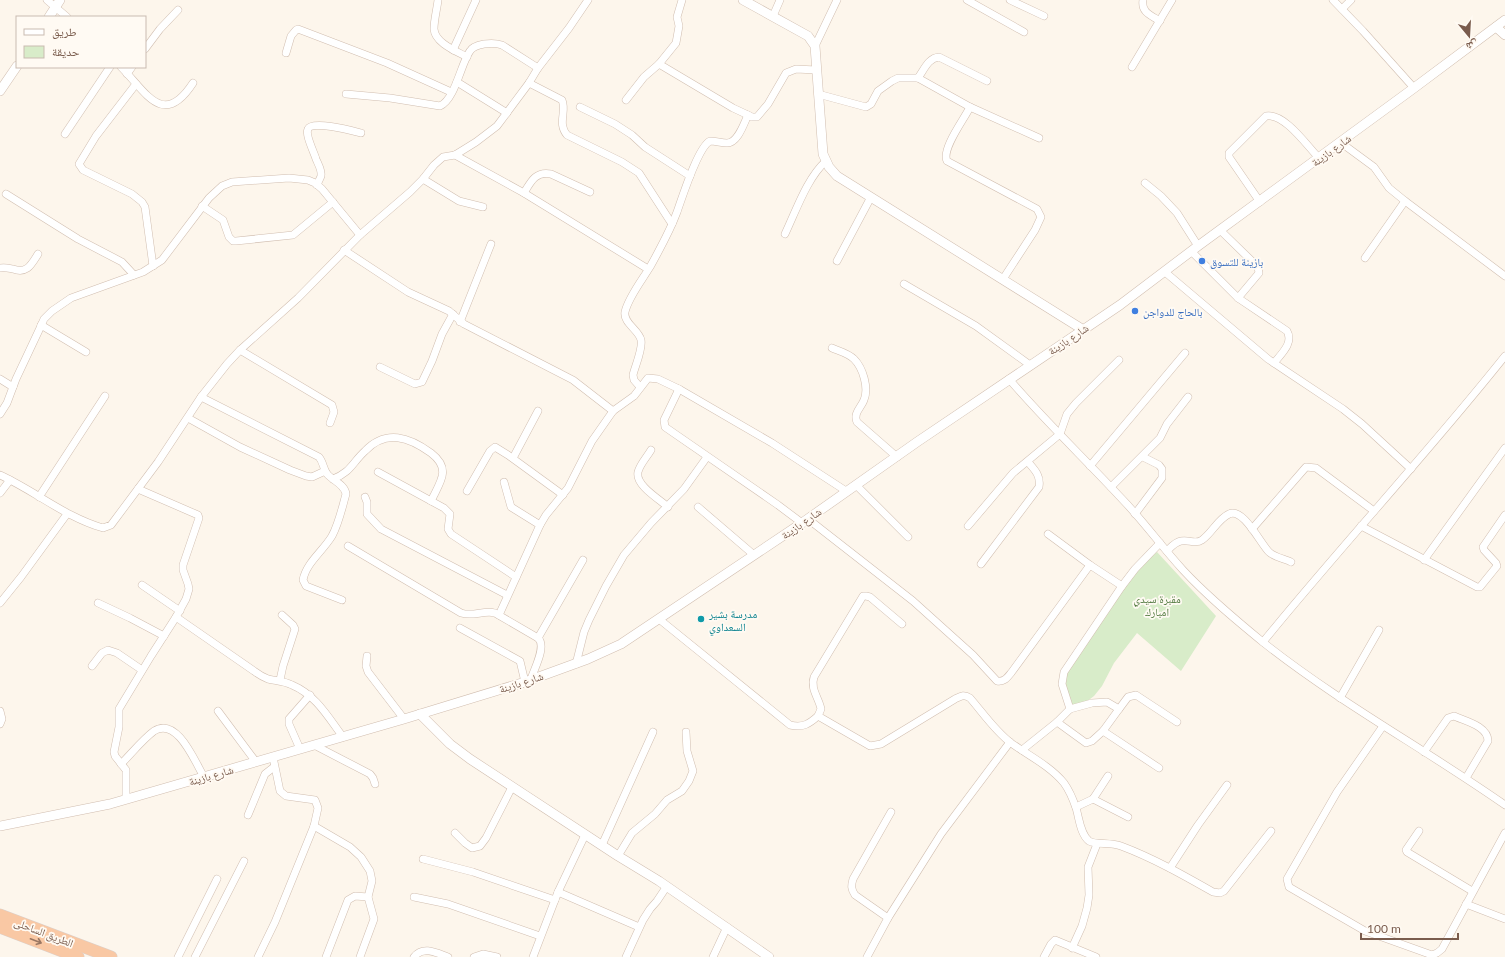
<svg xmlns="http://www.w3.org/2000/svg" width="1505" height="957" font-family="Lato,'Noto Naskh Arabic',sans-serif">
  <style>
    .green { fill: #d8ecc9 }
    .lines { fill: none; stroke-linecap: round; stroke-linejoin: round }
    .minor-casing { stroke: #d1beb0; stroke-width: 8 }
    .tertiary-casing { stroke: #d1beb0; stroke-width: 10 }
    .trunk-casing { stroke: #dad1cd; stroke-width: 13 }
    .minor { stroke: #fff; stroke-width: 7 }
    .tertiary { stroke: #fff; stroke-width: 9 }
    .trunk { stroke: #f9c8a4; stroke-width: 12 }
    .oneway { stroke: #9a7763 }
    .shop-dot { fill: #3f7fe0; stroke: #fffaf3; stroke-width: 1.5 }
    .culture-dot { fill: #0f9aa8; stroke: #fffaf3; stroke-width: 1.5 }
    .labels { text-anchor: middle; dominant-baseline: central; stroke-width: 3.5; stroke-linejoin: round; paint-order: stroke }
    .street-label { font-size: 11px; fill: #7a5c4d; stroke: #fffaf3 }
    .shop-label { font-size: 11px; fill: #366cbe; stroke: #fffaf3; text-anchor: start }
    .park-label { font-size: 11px; fill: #537a41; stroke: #fffaf3 }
    .culture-label { font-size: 11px; fill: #0d838f; stroke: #fffaf3; text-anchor: start }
  </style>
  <rect width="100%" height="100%" fill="#fdf6ec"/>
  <polygon class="green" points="1157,552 1216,616 1181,671 1137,633 1114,663 1102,686 1094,696 1082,705 1067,705 1062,678 1091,635 1139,568"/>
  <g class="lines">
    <g class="minor-casing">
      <g id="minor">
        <polyline points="47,0 67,17"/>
        <path d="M438 0C437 9 434 20 434 29 435 43 456 51 467 57"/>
        <polyline points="682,0 677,17 679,26 676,43 659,64 733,108 748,115"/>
        <polyline points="967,0 1024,32"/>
        <polyline points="1010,0 1044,16"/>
        <path d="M1143 0C1141 12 1150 15 1160 21"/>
        <polyline points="1333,0 1363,31 1414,88"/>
        <polyline points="1342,9 1351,0"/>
        <polyline points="773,16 780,0"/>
        <polyline points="815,46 837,0"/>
        <polyline points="145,49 160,29 178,10"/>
        <polyline points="453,50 476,0"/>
        <polyline points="286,53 291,36 296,30 298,29 387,63 451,92"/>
        <path d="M121 67C146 92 163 129 193 83"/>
        <polyline points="1132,67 1172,0"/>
        <polyline points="127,74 132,67"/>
        <path d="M918 78C924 70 928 58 939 57L987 81"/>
        <polyline points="457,82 507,113"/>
        <path d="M529 83 562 100C567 112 557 123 567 135L622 162 639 173 672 224"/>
        <polyline points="136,84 96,136 79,164 83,170 132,194 142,202 145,207 153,266"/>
        <path d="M346 94 390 98 440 106C455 100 461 63 470 51 472 47 479 45 484 44 491 43 496 43 502 45L538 68"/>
        <polyline points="818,94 866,107 871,104 878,91 892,81 898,78 918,78 970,107 1039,138"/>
        <polyline points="626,100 644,77 659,64"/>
        <polyline points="580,107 615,124 632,135 645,147 690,176"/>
        <path d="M970 107C965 118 941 149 947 161L1037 209 1041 217 1035 230 1003 279"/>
        <polyline points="65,134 110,67"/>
        <polyline points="1340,142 1374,167 1389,188 1405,201 1505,276"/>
        <polyline points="455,155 524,193 648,269"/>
        <polyline points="423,179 459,201 483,207"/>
        <polyline points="1145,183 1161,196 1177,213 1198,246"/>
        <path d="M317 185C318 182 320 179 321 176 322 170 318 164 316 159 314 152 305 135 308 129 312 120 353 131 361 133"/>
        <path d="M524 193C531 181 536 171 551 174L590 192"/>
        <polyline points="6,194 78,239 122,262 134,275"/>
        <path d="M1260 202 1229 157V153L1266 116C1285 113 1307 146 1319 158"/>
        <polyline points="202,206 223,220 229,237 233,241 236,241 293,235 333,202"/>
        <polyline points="1220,230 1258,267 1259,273 1238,298"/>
        <path d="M785 234C796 211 807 178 826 161"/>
        <polyline points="344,250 408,292 449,311 464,324 573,380 613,411"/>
        <path d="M1191 251 1238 298 1287 331C1294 343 1281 354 1274 363"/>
        <polyline points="1365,258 1405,201"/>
        <polyline points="837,261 871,197"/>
        <path d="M0 268C5 267 8 268 13 269 27 274 31 265 38 254"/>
        <polyline points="1165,272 1268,359 1343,409 1362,424 1411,469"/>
        <polyline points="904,284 976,326 1030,365"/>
        <polyline points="460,322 491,244"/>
        <polyline points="41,325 86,352"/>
        <path d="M832 348C839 351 848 353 854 359 863 368 869 388 864 400 861 408 853 413 857 422L897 457"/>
        <polyline points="240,350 332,405 334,412 330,423"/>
        <polyline points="380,367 415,384 422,382 432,361 442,334 453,314"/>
        <polyline points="0,379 13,387"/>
        <path d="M1009 379C1045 421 1085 459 1123 500 1144 522 1162 547 1183 570 1207 596 1236 620 1264 643 1340 703 1425 749 1505 805"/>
        <path d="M640 387 634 380 633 375C635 366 643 349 641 340 639 330 623 323 625 312 628 298 642 280 650 267 660 249 670 231 677 212 682 198 698 147 710 141 716 141 721 143 727 143 738 143 744 123 748 115L752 117H757L768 104 786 73 796 69 816 70"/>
        <polyline points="679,389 664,420 665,427 778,505 802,523"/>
        <path d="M201 397 319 457C324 463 323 470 328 475 334 481 345 485 346 494 342 508 339 523 332 536 323 551 306 563 303 580L306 586 342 600"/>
        <polyline points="0,414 7,403 16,379 40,328 44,319 52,311 71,298 143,272 162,260 209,198 222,186 232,182 289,178 308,180 315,183 322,189 360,235"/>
        <polyline points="188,418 240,447 290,470 306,476 312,477 325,471"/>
        <path d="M651 450C647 457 640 464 638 472 635 485 659 499 668 507"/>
        <polyline points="513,458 538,411"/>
        <polyline points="1090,466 1185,353"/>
        <polyline points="378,472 444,508 450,514 448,529 451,534 516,577"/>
        <path d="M0 475C35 491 65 517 103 528L111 525 158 462 201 397 227 364 240 350 298 298 360 235 410 192 423 179 434 165 443 157 455 155 476 142 497 126 529 83 538 68 569 28 588 0"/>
        <path d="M333 479C351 472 352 463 365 451 386 429 409 437 431 453 452 469 440 482 431 501"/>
        <polyline points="504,482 511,507 540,525"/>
        <polyline points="856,485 908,537"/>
        <polyline points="1111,487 1160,438 1167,424 1188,397"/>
        <polyline points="467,491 490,451 495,447 508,455 563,495"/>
        <polyline points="0,493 10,480"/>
        <polyline points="39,497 105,396"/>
        <polyline points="365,497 367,502 367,514 381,529 507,595"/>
        <polyline points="698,507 754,555"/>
        <polyline points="1135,514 1162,478 1162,469 1159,465 1143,457"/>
        <path d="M808 519 913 601 973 655 997 681C1004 682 1007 678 1011 673L1090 565 1122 586"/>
        <polyline points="968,526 1013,473 1060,434 1067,414 1076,403 1119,360"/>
        <polyline points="1361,526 1477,587 1480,587 1497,566 1496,563 1484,550 1483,547 1505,515"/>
        <polyline points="1252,529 1306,467 1316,468 1374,511"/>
        <polyline points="1048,534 1090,565"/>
        <path d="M348 546 461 613C473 617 484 610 495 613L538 638C547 646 534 669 531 679"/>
        <path d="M1167 551C1171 547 1175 542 1181 541 1189 539 1195 545 1202 540 1212 533 1218 519 1229 514 1243 507 1260 543 1269 552 1274 557 1285 559 1291 562"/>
        <polyline points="1424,560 1505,448"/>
        <path d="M981 564 1039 487C1041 476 1035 470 1028 462"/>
        <polyline points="142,585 180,611"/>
        <polyline points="0,603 21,577 67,514"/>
        <polyline points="98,603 130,618 164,636"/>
        <polyline points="499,615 540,525 546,515 568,488 592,441 613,411 634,396 648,378 658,379 679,389 772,443 846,491"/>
        <path d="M176 617 254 671C258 674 263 677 268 679 276 681 284 681 292 685 316 695 328 717 343 737"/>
        <path d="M659 619 790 725C803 728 809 724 818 716L870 746 881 744 955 699C961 696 964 694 970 698 983 713 995 731 1011 743 1028 755 1050 766 1064 783 1069 790 1073 799 1076 808 1079 817 1080 834 1089 841 1095 845 1111 842 1121 846 1153 858 1183 875 1213 892L1220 893 1224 891 1271 831"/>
        <polyline points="460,628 520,661 525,682"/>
        <polyline points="538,638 583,560"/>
        <path d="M1263 642C1342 545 1427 454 1505 356"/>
        <polyline points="367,656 366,666 368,672 404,719"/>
        <polyline points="576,664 584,632 589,620 606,586 624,555 651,523 684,489 707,457"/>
        <polyline points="92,666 102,653 108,650 117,653 142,670"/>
        <polyline points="280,680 283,666 295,629 293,625 282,615"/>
        <polyline points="1340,698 1379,630"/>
        <polyline points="1070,709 1092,703 1107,702 1119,709 1128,697 1136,695 1177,722"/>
        <polyline points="1119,709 1103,731 1159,768"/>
        <polyline points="0,711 2,719 0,724"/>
        <polyline points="218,711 256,762"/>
        <path d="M818 716 821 709C819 698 810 689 814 677L863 596H866L870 597 902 624"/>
        <polyline points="1057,722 1086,743 1092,741 1103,731"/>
        <polyline points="1383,726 1337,792 1287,879 1289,887 1365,931 1432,955 1437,953 1442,949 1505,833"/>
        <polyline points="314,745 370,774 373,778 375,784"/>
        <polyline points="300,749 289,724 289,719 310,695"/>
        <polyline points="1022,750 1057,722 1070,709 1062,684 1064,672 1122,586 1135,569 1160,543"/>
        <path d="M1424 752 1448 718 1454 716C1465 721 1488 726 1488 741L1466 778"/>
        <path d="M121 764C132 753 142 740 154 731 177 716 195 762 204 777"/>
        <polyline points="126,799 126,770 115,756 114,752 119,727 119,709 151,656 176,617 186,599 189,589 188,584 183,570 183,565 199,518 198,515 138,489"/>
        <polyline points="1093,799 1128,817"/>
        <polyline points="1076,807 1093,799 1108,776"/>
        <polyline points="248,815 265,774 274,767"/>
        <polyline points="314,826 350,847 361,857 370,871 372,881 368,897 374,919 360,957"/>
        <polyline points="1419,831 1406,850 1407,852 1472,891"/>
        <polyline points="455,833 465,843 472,848 480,846 486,838 512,787"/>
        <polyline points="602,845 653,732"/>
        <polyline points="618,856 632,833 655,814 667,800 682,791 689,781 693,771 687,751 686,732"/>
        <polyline points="423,859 473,872 555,900"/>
        <polyline points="1170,868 1198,825 1227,785"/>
        <polyline points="558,892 639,927"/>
        <polyline points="414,897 448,904 540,936"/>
        <polyline points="1466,904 1505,919"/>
        <polyline points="888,918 941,834 1010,742"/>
        <polyline points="1072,948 1082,926 1087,908 1089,895 1088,867 1097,844"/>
        <polyline points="178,957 217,879"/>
        <polyline points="195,957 244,861"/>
        <polyline points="258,957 275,922 314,826 318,808 315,800 286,796 280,791 273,757"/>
        <polyline points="326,957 348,900 355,896 368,897"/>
        <path d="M414 957C423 945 437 953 448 957"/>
        <polyline points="474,957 483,954 497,957"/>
        <polyline points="533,957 558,892 585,835"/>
        <polyline points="626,957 643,920 650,909 657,901 667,886"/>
        <polyline points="713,957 727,927"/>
        <path d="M867 957 888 918 855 895C851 889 851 886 853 879L891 812"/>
        <polyline points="1044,957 1051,944 1055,940 1096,957"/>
      </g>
    </g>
    <g class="tertiary-casing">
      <g id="tertiary">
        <polyline points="743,0 808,36 815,46 823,154 829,167 837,176 1082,329"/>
        <polyline points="49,17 60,0"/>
        <polyline points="1496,27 1505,35"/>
        <polyline points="0,91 17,66"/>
        <polyline points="420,714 450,744 470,759 618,856 659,881 769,957"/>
        <polyline points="0,826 110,804 404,719 525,682 588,659 621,644 802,523 917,442 1120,305 1198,246 1414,88 1505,20"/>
      </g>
    </g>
    <g class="trunk-casing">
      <g id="trunk">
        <polyline points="0,915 111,957"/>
        <polyline points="0,927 78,957"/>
      </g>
    </g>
    <use href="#minor" class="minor"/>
    <use href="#tertiary" class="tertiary"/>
    <use href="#trunk" class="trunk"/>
  </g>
  <defs><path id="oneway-shaft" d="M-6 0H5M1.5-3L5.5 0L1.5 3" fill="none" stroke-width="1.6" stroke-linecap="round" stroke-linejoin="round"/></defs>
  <use class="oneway" href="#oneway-shaft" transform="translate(36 941) rotate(21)"/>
  <g class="shop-dot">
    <circle cx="1202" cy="261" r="4"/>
    <circle cx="1135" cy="311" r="4"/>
  </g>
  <circle class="culture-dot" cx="701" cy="619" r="4"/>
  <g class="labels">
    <g class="street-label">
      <text transform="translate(1331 150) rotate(-36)">شارع بازينة</text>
      <text transform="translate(1068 339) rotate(-34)">شارع بازينة</text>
      <text transform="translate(801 523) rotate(-35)">شارع بازينة</text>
      <text transform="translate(521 682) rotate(-18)">شارع بازينة</text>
      <text transform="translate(211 775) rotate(-16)">شارع بازينة</text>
      <text transform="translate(44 932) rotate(21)">الطريق الساحلى</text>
    </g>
    <g class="shop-label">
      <text x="1210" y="261">بازينة للتسوق</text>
      <text x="1143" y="311">بالحاج للدواجن</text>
    </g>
    <g class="park-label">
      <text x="1157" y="598">مقبرة سيدي<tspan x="1157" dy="13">امبارك</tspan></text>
    </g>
    <g class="culture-label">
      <text x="709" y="613">مدرسة بشير<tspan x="709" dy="13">السعداوي</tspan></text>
    </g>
  </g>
  <rect x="16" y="16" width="130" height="52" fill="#fffaf3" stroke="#cabbb1"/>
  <rect x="24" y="29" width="20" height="6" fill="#ffffff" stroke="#cabbb1"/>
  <text x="52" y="36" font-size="12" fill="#7a5c4d">طريق</text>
  <rect x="24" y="46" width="20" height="12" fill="#d8ecc9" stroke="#cabbb1"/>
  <text x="52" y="56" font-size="12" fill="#7a5c4d">حديقة</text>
  <g transform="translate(1469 36) rotate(162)" stroke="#fffaf3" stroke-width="3" paint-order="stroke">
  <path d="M0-3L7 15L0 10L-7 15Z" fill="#7a5c4d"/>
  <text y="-6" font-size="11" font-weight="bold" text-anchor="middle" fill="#7a5c4d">ش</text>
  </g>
  <path d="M1361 933v6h97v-6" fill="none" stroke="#7a5c4d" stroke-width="2"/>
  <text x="1367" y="933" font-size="12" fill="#7a5c4d" stroke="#fffaf3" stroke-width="3" paint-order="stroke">100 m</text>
</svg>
